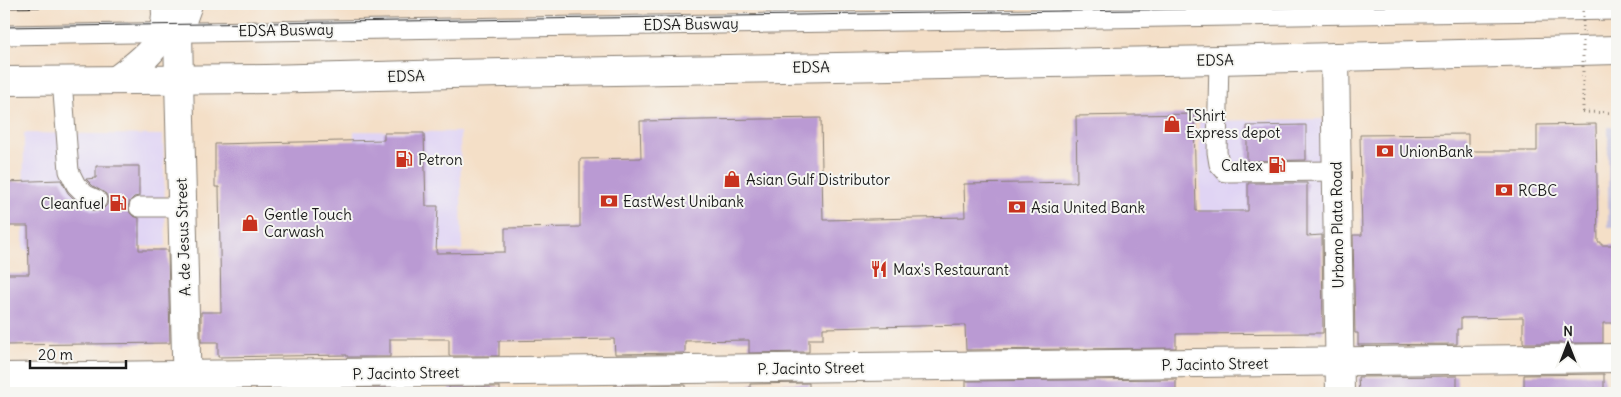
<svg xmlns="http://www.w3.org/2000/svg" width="1621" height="397" font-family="Delius,sans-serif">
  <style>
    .built { fill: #e0d4f4 }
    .industrial { fill: #c4c0db }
    .building { fill: #ba9ad3 }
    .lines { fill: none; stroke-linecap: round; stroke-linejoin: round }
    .service-casing { stroke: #887e72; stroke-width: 21 }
    .minor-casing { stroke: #887e72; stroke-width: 30 }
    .secondary-casing { stroke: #887e72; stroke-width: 30 }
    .trunk-casing { stroke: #887e72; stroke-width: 30 }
    .path { stroke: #887e72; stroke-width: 3; stroke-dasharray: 1 4; stroke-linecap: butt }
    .service { stroke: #fff; stroke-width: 19 }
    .minor { stroke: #fff; stroke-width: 28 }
    .secondary { stroke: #fff; stroke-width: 28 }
    .trunk { stroke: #fff; stroke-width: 28 }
    .tram { stroke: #1c1c1c; stroke-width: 1 }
    .path-bridge { stroke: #887e72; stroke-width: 3; stroke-dasharray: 1 4; stroke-linecap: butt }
    .labels { text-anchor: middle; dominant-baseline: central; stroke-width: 4; stroke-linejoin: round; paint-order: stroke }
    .street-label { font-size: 15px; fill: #1c1c1c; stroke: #f6f6f2 }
    .poi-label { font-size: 15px; fill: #1c1c1c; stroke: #f6f6f2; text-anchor: start }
  </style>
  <rect width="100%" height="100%" fill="#f6f6f2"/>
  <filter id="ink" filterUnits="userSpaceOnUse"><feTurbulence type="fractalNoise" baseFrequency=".02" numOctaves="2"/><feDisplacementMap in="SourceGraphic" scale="10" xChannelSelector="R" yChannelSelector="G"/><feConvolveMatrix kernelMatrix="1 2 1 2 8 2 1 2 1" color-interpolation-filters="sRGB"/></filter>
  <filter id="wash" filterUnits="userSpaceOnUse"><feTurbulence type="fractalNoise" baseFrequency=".0096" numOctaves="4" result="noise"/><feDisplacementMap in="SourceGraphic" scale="20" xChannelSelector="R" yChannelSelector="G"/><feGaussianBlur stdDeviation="1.12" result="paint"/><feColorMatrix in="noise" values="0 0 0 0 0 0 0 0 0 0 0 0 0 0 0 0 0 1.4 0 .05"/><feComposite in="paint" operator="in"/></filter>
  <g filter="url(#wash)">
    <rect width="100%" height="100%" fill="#f4dfc7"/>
    <g class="built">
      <polygon points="1323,119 1324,234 1201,236 1199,121"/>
      <polygon points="354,131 460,132 462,250 355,253"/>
      <polygon points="24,133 163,135 166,246 23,250"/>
    </g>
    <rect class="industrial" x="1608" y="127" width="9" height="100"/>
    <g id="blocks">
      <g class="building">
        <polygon points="1194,114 1196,211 1248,211 1248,183 1307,183 1307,236 1322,235 1323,333 1176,334 1176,348 966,350 965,325 823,328 823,339 809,339 809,352 749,353 749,340 685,341 685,353 615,354 614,339 499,341 499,356 449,356 449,339 390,339 390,357 347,357 347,355 218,357 218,342 201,342 201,312 221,312 219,187 215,187 215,144 384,140 384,133 424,133 426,206 438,206 436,253 505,252 505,228 580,227 580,159 641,158 640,121 821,118 823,220 965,217 964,184 1077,182 1076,116"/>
        <polygon points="1596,124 1598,242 1601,242 1601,245 1617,245 1617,323 1603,323 1603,343 1523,343 1523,317 1461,318 1461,329 1457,329 1457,344 1358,345 1358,333 1355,333 1353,235 1362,235 1360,135 1468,134 1468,151 1537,151 1537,125"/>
        <polygon points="1306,125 1306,160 1247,161 1247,126"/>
        <polygon points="96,166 139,166 139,196 134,197 130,201 128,207 130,213 133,216 139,218 139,250 168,250 170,343 4,345 4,274 29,274 28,226 4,226 4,182 61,180 68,193 78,203 92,210 99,211 103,209 107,205 108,199 106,194 93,186 86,179 96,178"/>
        <polygon points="1604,374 1604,393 1524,393 1524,375"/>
        <polygon points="1457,376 1457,393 1359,393 1358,377"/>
        <polygon points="1176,379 1176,393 966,393 966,381"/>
        <polygon points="809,383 809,393 750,393 750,384"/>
        <rect x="615" y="385" width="70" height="8"/>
        <rect x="449" y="387" width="51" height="6"/>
        <polygon points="390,388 390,393 347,393 347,389"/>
      </g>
    </g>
  </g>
  <g filter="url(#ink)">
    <use href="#blocks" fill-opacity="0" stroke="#887e72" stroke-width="1"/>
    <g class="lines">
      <g class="service-casing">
        <g id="service">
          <polyline points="4,35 1617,10"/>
          <polyline points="1219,60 1217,152 1219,164 1226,172 1336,171"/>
          <polyline points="62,80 69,171 76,185 86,195 97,200"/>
          <polyline points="139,207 182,207"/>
        </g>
      </g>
      <g class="minor-casing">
        <g id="minor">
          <polyline points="1335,57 1340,393"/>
          <polyline points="4,377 1617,358"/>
        </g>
      </g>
      <g class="secondary-casing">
        <polyline id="secondary" points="179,80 187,393"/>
      </g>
      <g class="trunk-casing">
        <g id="trunk">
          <path d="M116 80C142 61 172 40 165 4"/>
          <polyline points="179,80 178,32 188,4"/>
          <polyline points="4,81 266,79 452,74 1219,60 1617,50"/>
        </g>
      </g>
      <polyline class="path" points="1583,112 1617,113"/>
      <use href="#service" class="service"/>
      <use href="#minor" class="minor"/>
      <use href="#secondary" class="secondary"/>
      <use href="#trunk" class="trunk"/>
      <g class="tram">
        <polyline points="4,8 241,4"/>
        <polyline points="4,27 1531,4"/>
      </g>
      <polyline class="path-bridge" points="1583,112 1583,4"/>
    </g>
  </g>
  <defs>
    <g id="shop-bare" transform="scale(1.35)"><path d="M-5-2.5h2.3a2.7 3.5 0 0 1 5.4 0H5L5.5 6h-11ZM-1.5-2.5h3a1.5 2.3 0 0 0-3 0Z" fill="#c8321e" stroke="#f6f6f2" stroke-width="2.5" paint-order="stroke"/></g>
    <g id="bank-bare" transform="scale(1.35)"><path d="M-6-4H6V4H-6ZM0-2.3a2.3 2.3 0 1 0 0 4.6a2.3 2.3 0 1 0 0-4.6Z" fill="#c8321e" stroke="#f6f6f2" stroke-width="2.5" paint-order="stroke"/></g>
    <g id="fuel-bare" transform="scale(1.35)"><path d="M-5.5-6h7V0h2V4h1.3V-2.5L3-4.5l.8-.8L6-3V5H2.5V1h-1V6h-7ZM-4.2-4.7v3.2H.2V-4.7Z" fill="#c8321e" stroke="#f6f6f2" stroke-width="2.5" paint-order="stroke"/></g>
    <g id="restaurant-bare" transform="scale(1.35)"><path d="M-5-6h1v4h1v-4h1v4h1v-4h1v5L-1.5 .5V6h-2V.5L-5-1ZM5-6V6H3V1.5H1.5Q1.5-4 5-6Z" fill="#c8321e" stroke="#f6f6f2" stroke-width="2.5" paint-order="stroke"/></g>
  </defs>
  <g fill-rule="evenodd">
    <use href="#shop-bare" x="1172" y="124"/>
    <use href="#bank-bare" x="1385" y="151"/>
    <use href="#fuel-bare" x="404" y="159"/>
    <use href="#fuel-bare" x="1277" y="165"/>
    <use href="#shop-bare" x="732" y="179"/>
    <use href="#bank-bare" x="1504" y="190"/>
    <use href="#bank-bare" x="609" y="201"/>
    <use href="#fuel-bare" x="118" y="203"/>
    <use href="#bank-bare" x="1017" y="207"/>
    <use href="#shop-bare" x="250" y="223"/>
    <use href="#restaurant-bare" x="879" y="269"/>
  </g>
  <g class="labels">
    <g class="street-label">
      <text transform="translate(691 24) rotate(-1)">EDSA Busway</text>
      <text transform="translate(286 30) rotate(-1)">EDSA Busway</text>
      <text transform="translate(1215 60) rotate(-1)">EDSA</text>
      <text transform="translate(811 67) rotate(-1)">EDSA</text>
      <text transform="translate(406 76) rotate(-2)">EDSA</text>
      <text transform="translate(1337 225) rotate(-91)">Urbano Plata Road</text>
      <text transform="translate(183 237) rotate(-92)">A. de Jesus Street</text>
      <text transform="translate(1215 364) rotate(-1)">P. Jacinto Street</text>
      <text transform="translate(811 368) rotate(-1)">P. Jacinto Street</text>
      <text transform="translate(406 373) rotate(-1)">P. Jacinto Street</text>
    </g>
    <g class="poi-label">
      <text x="1186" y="115">TShirt<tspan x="1186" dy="17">Express depot</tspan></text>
      <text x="1399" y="151">UnionBank</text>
      <text x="418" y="159">Petron</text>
      <text x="1263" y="165" text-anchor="end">Caltex</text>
      <text x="746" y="179">Asian Gulf Distributor</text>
      <text x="1518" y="190">RCBC</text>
      <text x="623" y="201">EastWest Unibank</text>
      <text x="104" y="203" text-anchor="end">Cleanfuel</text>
      <text x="1031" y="207">Asia United Bank</text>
      <text x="264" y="214">Gentle Touch<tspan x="264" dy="17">Carwash</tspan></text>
      <text x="893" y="269">Max's Restaurant</text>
    </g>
  </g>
  <rect width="1621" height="397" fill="none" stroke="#f6f6f2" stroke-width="20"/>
  <g transform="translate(1568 344)" stroke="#f6f6f2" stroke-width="4" paint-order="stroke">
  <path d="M0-4L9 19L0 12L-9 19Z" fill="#1c1c1c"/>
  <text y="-8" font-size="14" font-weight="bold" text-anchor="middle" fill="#1c1c1c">N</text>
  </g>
  <path d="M30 360v8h96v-8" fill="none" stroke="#1c1c1c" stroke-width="2.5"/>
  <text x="38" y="360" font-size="15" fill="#1c1c1c" stroke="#f6f6f2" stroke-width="4" paint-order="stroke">20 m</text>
</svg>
